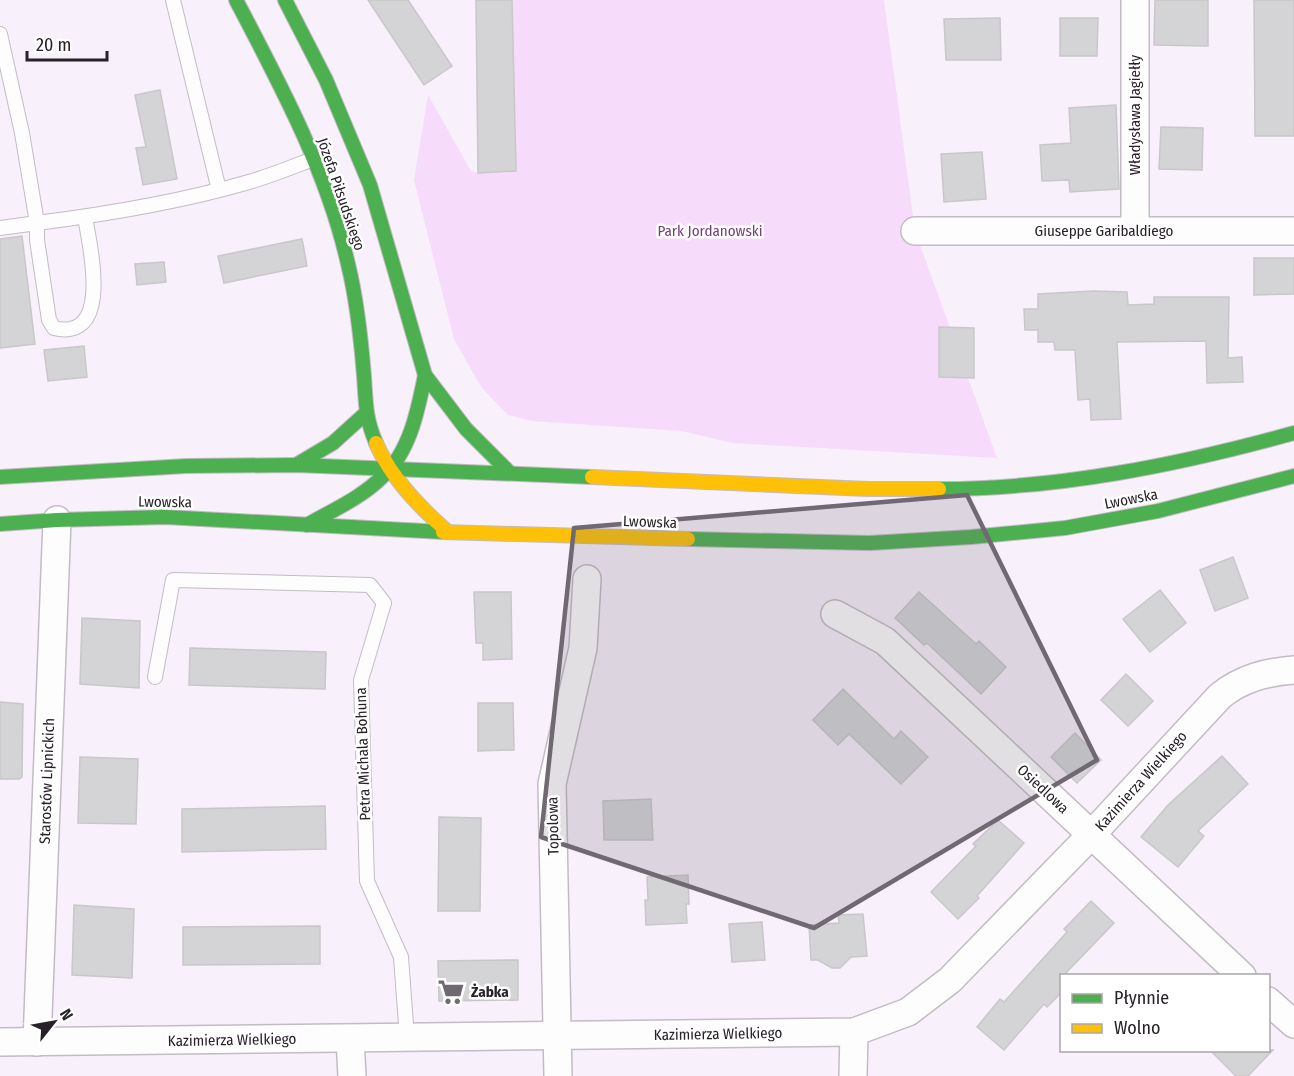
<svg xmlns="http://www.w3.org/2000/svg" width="1294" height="1076" font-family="'Fira Sans Condensed',sans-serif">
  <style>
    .green { fill: #f6dcfa }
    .building { fill: #d4d4d6; stroke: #c8c7c9; stroke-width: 1.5 }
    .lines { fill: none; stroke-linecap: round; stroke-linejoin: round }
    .lane-casing { stroke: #c3bcc4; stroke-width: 16 }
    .street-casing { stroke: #c3bcc4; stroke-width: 30 }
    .fast-casing { stroke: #c3bcc4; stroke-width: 16 }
    .slow-casing { stroke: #c3bcc4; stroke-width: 16 }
    .lane { stroke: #fefdfe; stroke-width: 14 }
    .street { stroke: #fefdfe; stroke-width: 27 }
    .fast { stroke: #4caf50; stroke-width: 14 }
    .slow { stroke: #ffc107; stroke-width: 14 }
    .marked { fill: #706972; fill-opacity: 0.2; stroke: #706972; stroke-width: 4.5; stroke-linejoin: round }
    .labels { text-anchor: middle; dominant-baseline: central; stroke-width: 5; stroke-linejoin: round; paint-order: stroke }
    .street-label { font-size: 15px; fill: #272128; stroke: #fff }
    .park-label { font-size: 15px; fill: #724079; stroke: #fff }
    .poi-label { font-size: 15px; font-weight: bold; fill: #272128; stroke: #fff; text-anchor: start }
  </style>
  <rect width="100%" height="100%" fill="#f8f0fa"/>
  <polygon class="green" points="512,0 884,0 915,231 997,458 733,443 681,431 532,421 508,415 481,387 454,339 414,180 428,95 471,171 478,173 516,171"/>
  <g class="building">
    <polygon points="368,0 408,0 452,66 424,85"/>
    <polygon points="476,0 512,0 516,171 478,173"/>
    <polygon points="1155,0 1208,0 1208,46 1154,45"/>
    <polygon points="1254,0 1294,0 1294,136 1255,136"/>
    <polygon points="1000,18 1001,60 946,60 944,19"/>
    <polygon points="1060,18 1098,18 1097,56 1060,56"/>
    <polygon points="160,90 177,179 143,185 136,148 146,147 135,95"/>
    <polygon points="1116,105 1119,189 1070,192 1069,180 1042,181 1040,145 1071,143 1069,108"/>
    <polygon points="1161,127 1203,128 1202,170 1159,169"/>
    <polygon points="982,152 986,199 944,202 941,154"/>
    <polygon points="22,236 35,344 0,348 0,239"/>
    <polygon points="302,239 307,266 224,283 218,256"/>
    <polygon points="1254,258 1294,258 1294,294 1254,295"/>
    <polygon points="164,262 166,282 137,285 135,264"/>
    <polygon points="1094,291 1127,292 1128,305 1154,304 1154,297 1229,297 1228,358 1242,357 1243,382 1207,383 1206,341 1117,342 1121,419 1091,420 1090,399 1078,400 1075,350 1055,350 1054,342 1038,342 1038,330 1025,330 1024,309 1038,309 1038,294"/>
    <polygon points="939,327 974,328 974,378 939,377"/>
    <polygon points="84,346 87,377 48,381 44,350"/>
    <polygon points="1233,557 1248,598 1215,611 1200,570"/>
    <polygon points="1160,590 1186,623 1150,652 1123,619"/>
    <polygon points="474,592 511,592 512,659 483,660 483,643 476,643"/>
    <polygon points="919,592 976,644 979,641 1006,667 981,694 927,643 924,645 895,618"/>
    <polygon points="82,618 140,621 139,688 80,684"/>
    <polygon points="190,648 326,652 325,689 189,685"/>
    <polygon points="1126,674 1153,701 1128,726 1101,700"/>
    <polygon points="843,689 894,739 901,731 928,757 901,784 849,734 838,745 813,720"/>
    <polygon points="0,702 23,704 22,777 19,779 0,779"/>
    <polygon points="478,703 513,703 514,750 478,751"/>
    <polygon points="1075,733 1101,760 1077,783 1051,757"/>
    <polygon points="1222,756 1248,784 1198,831 1204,836 1178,867 1141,837 1168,805"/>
    <polygon points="80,757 138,759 136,824 78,823"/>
    <polygon points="651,799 653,840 604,840 603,801"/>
    <polygon points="325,806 326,849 182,852 182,809"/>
    <polygon points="439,817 481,818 480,911 438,911"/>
    <polygon points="998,820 1024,843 977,896 979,898 958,919 931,892 976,846 973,844"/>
    <polygon points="688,875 689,904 686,904 687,923 646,925 645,900 648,900 647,877"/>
    <polygon points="1091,901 1114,923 1064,975 1062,975 1062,992 1047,1007 1044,1004 1004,1050 977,1027 1000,999 1004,1002 1067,932 1064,929"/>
    <polygon points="74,905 134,909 132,978 72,975"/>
    <polygon points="863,914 867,956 851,957 840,968 832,968 818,960 811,960 809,925 839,923 838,915"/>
    <polygon points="762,922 765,960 732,962 729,924"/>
    <polygon points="320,926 320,964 183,965 183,927"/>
    <polygon points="518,960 518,1000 439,1001 438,961"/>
    <polygon points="1210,1050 1273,1050 1248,1076 1236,1076"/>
  </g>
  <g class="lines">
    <g class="lane-casing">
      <g id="lane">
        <polyline points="173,0 219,190"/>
        <path d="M0 34 22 133 37 223C108 214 180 202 249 182 270 176 292 167 313 159"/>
        <path d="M0 228 37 223V240L49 320 54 328C113 342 90 247 85 217"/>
        <polyline points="155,677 173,580 370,585 384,603 361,680 367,881 401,957 407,1038"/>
      </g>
    </g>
    <g class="street-casing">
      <g id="street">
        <polyline points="1135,230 1135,0"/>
        <polyline points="915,231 1294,231"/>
        <polyline points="835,614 885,641 1242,976"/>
        <polyline points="1268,1001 1294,1024"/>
        <polyline points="350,1039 352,1076"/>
        <path d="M0 1042 854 1032 908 1012 950 980 1091 835 1220 696C1242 678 1267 672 1294 670"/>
        <polyline points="37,1042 57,520"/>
        <polyline points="558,1076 552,784 583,648 587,579"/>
        <polyline points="853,1076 854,1032"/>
      </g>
    </g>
    <g class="fast-casing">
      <g id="fast">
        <path d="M236 0C280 84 327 171 348 264 357 300 361 339 364 376 366 403 365 417 376 443"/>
        <polyline points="285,0 326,80 370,185 425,375 466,429 510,473"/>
        <polyline points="296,465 333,443 365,414"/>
        <polyline points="0,477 186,466 296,465 592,477"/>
        <path d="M939 489C1059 489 1178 465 1294 433"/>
        <polyline points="0,524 57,520 165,517 443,532"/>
        <path d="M307 525C333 510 361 498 382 477 410 452 418 410 425 375"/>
        <polyline points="688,539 870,543 971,537 1065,528 1158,511 1294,476"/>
      </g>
    </g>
    <g class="slow-casing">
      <g id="slow">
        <path d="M376 443C391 478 419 507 448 532"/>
        <polyline points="592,477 868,489 939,489"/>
        <polyline points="443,532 688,539"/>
      </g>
    </g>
    <use href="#lane" class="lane"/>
    <use href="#street" class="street"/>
    <use href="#fast" class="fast"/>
    <use href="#slow" class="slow"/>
  </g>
  <path class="marked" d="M967 495 1097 760 814 928 541 837 574 528Z"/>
  <defs>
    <g id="supermarket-bare" transform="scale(2.07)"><path d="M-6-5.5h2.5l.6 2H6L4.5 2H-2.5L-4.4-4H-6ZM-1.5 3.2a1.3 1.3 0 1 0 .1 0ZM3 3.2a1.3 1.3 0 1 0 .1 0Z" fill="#706972" stroke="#fff" stroke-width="2.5" paint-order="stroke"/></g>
  </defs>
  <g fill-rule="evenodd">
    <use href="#supermarket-bare" x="451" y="992"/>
  </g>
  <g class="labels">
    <g class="street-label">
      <text transform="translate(1135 115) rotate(-90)">Władysława Jagiełły</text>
      <text transform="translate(341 194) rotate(71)">Józefa Piłsudskiego</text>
      <text x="1104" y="231">Giuseppe Garibaldiego</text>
      <text transform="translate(1131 499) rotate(-11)">Lwowska</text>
      <text transform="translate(165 502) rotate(1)">Lwowska</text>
      <text transform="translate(650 522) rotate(2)">Lwowska</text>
      <text transform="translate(363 754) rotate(-92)">Petra Michala Bohuna</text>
      <text transform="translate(47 781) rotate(-88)">Starostów Lipnickich</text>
      <text transform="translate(1141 781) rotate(-48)">Kazimierza Wielkiego</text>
      <text transform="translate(1043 789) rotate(43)">Osiedlowa</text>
      <text transform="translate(553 826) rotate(-91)">Topolowa</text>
      <text transform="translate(718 1034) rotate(-1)">Kazimierza Wielkiego</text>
      <text transform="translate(232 1040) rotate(-1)">Kazimierza Wielkiego</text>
    </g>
    <g class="park-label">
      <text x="710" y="231">Park Jordanowski</text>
    </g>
    <g class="poi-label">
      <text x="471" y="992">Żabka</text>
    </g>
  </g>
  <rect x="1060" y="974" width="210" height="78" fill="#ffffff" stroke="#a9a6a9" stroke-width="1.5"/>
  <rect x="1072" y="994" width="30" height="9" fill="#4caf50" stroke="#a9a6a9" stroke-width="1.5"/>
  <text x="1114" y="1004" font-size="18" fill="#272128">Płynnie</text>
  <rect x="1072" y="1024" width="30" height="9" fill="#ffc107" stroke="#a9a6a9" stroke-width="1.5"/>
  <text x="1114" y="1034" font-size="18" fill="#272128">Wolno</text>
  <g transform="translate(54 1022) rotate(59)" stroke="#ffffff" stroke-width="4.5" paint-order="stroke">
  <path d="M0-4.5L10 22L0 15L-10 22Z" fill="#272128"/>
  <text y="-9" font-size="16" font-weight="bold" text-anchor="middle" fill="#272128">N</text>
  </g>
  <path d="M27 51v9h80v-9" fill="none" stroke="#272128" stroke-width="3"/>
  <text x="36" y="51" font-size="18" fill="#272128" stroke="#ffffff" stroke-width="4.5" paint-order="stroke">20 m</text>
</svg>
